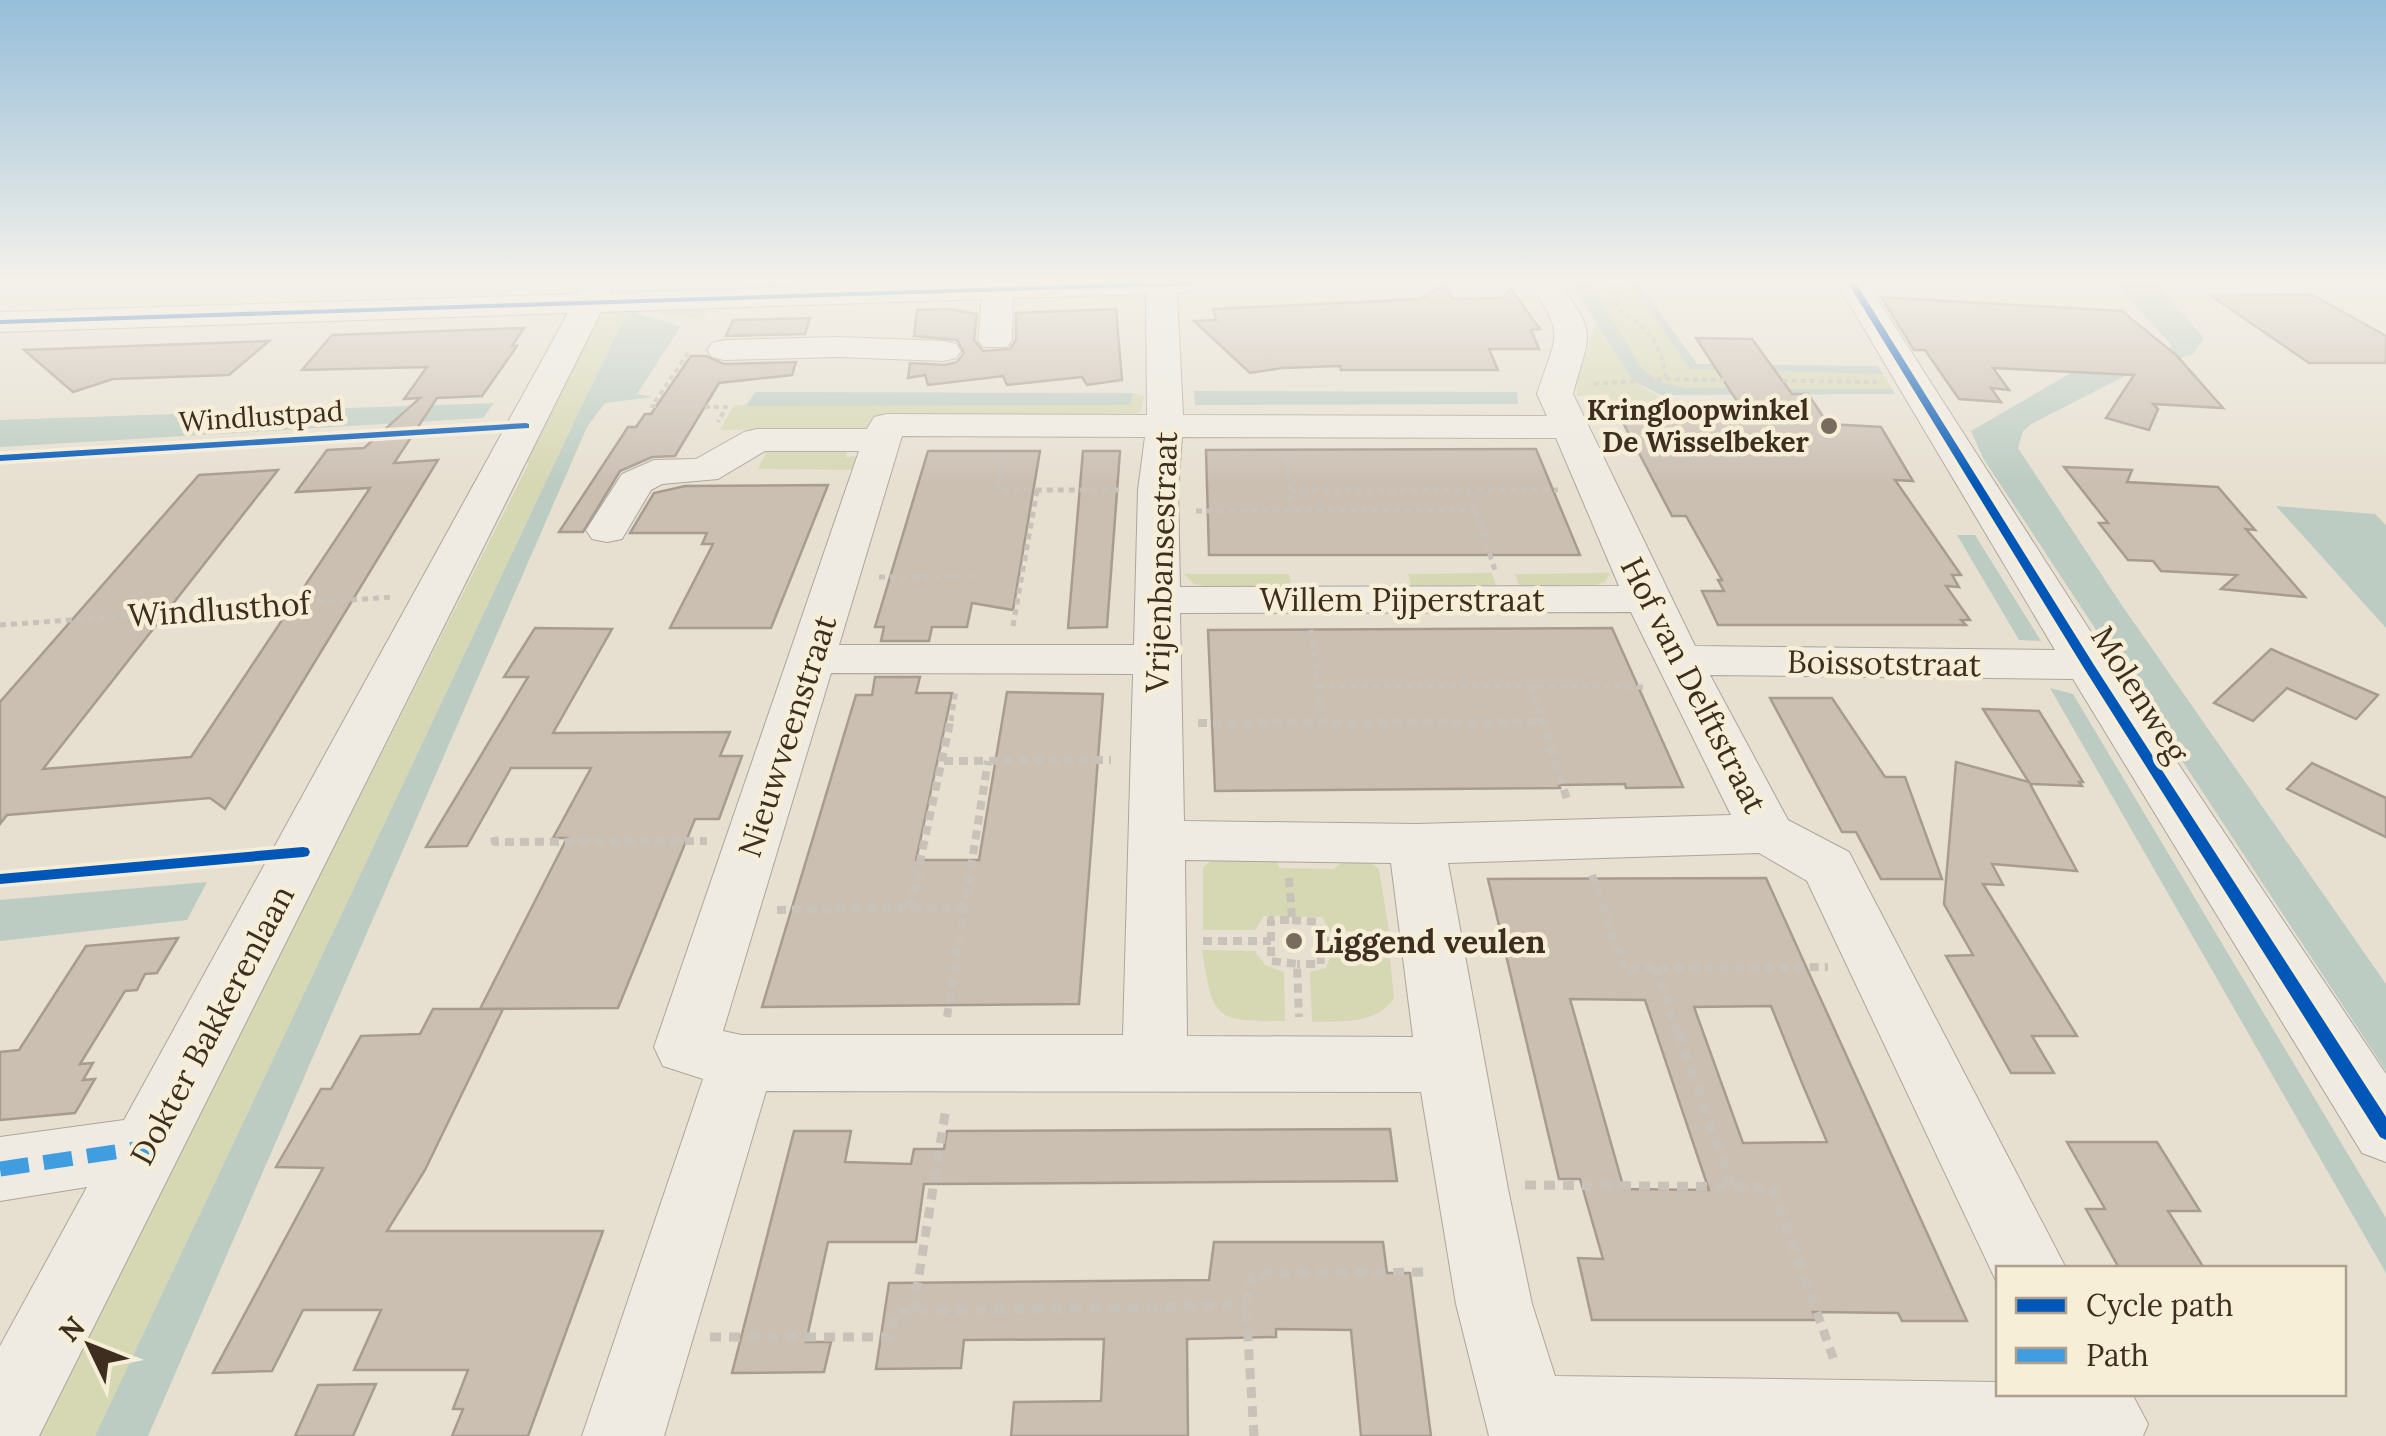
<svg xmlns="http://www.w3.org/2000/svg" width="2386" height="1436" font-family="Lora,serif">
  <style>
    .green { fill: #d6d7b3 }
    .water { fill: #bcccc2 }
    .building { fill: #cbbfb2; stroke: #a89c90; stroke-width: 2.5; fill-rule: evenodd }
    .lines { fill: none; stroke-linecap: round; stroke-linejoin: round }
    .minor-casing { stroke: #ada599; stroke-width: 2 }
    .path-far3 { stroke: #c8c2b9; stroke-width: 4; stroke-dasharray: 5 4; stroke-linecap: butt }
    .path-far2 { stroke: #c8c2b9; stroke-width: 5; stroke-dasharray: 6 5; stroke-linecap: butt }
    .path-far1 { stroke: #c8c2b9; stroke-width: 8; stroke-dasharray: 9 6; stroke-linecap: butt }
    .path { stroke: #c8c2b9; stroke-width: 9; stroke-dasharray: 11 8; stroke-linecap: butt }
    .minor { fill: #efebe3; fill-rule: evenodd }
    .quiet { stroke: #3f9de0; stroke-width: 15; stroke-dasharray: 29 15; stroke-linecap: butt }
    .cycleway-casing { stroke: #f7eed8; stroke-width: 7 }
    .cycleway { fill: #0057b8; fill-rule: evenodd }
    .poi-dot { fill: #786c5e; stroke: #f7eed8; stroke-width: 4 }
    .labels { text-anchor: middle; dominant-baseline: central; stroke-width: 9; stroke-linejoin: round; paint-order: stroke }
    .far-poi-label { font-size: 28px; font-weight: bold; fill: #3d2e20; stroke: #f7eed8; text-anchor: end }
    .far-street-label { font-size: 28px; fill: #3d2e20; stroke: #f7eed8 }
    .street-label { font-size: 32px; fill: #3d2e20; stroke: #f7eed8 }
    .poi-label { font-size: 32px; font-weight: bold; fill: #3d2e20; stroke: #f7eed8; text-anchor: start }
  </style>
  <rect width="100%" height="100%" fill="#e7e0d1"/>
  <g class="green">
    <polygon points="1630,283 1690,369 1883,374 1892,389 1686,388 1659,382 1641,367 1589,284"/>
    <polygon points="712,306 702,320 653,312 632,313 621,322 95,1436 36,1436 529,463 519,463 593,316 617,309"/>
    <polygon points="1596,324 1633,381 1669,403 1744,402 1750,414 1620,413 1607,394 1577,396 1577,380"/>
    <polygon points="1133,393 1144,396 1141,411 1131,416 867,429 720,430 734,405 1129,405"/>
    <polygon points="770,445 847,450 846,457 858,456 854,470 758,469"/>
    <polygon points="1492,573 1496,585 1411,585 1408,574"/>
    <polygon points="1610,573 1605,582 1595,585 1519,585 1515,574"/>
    <polygon points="1184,574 1289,574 1291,587 1205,586 1194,584"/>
    <polygon points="1350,858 1367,860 1379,869 1389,931 1329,931 1322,917 1264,916 1255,930 1203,930 1203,867 1215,859 1274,859 1280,868 1333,869"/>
    <path d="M1389 948 1394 998C1376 1025 1341 1021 1312 1022L1310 972 1326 968 1333 949Z"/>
    <path d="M1202 950 1255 951 1265 965 1284 972 1285 1021C1214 1022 1213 1019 1202 950Z"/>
  </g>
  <g class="water">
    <polygon points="1571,283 1639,283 1697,364 1878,366 1883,374 1690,369 1630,283 1590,284 1641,367 1659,382 1686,388 1892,389 1895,394 1661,395 1633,381"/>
    <polygon points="2115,283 2162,283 2158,285 2204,338 2193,354 2127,375 2033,423 2023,431 2018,448 2121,604 2386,984 2386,1071 1983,458 1971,431 2083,366 2165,351 2172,346"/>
    <polygon points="632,312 681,326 637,394 653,397 605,403 587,427 148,1436 95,1436 582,405 622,322"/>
    <polygon points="1194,391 1517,392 1518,404 1195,405"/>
    <polygon points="755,392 1133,393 1130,405 746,406"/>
    <polygon points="494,403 483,418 0,447 0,420"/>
    <polygon points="2276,506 2375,514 2386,525 2386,628"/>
    <polygon points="1957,535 1975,535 2041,641 2019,640"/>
    <polygon points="2050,688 2073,694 2386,1218 2386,1273"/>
    <polygon points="207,882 187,920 0,941 0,900"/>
  </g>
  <g class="building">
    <polygon points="1444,285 1453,299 1503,298 1511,289 1540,329 1531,330 1539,349 1489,349 1498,370 1341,370 1340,366 1282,368 1250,373 1194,321 1216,320 1213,309 1421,299"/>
    <polygon points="2311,294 2386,336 2386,363 2309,363 2210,295"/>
    <polygon points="1881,297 2122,311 2177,356 2223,408 2153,404 2158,409 2149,430 2106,418 2134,375 1993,368 2009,390 1991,388 2001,402 1959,399 1925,350 1914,350"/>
    <polygon points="949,309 977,314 974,340 983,351 1010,349 1016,340 1016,313 1116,309 1122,380 1087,385 1082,377 1007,385 1003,376 928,385 925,375 908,378 910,363 945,365 957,362 964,353 957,340 914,336 917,310"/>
    <polygon points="810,318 805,334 726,336 733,320"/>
    <polygon points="524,328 512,346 517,346 482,396 437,398 394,463 438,460 225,809 210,798 7,815 0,824 0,702 199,475 278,470 43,769 191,757 370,488 296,492 327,450 364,448 420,398 404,399 427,367 302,370 332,335"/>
    <polygon points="1696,338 1752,339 1792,394 1808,394 1828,424 1881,427 1913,481 1895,480 1961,575 1952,575 1959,587 1946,586 1970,620 1961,620 1966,625 1718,625 1702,591 1724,591 1718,580 1722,580 1686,516 1672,516 1619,415 1746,415"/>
    <polygon points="269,341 229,375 113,379 73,392 24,350"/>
    <polygon points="691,356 706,356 724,364 796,362 792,375 719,383 675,456 652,457 620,471 583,532 559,532 628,427 636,427 645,414 651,414"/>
    <polygon points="1536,449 1580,555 1209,555 1206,450"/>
    <polygon points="928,451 1040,451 1013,610 972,603 967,627 932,627 929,641 881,641 884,627 875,627"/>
    <polygon points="1083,451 1120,451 1107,627 1068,628"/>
    <polygon points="2064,467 2132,470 2127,482 2218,487 2255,530 2246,529 2305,597 2221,589 2237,575 2161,571 2153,561 2128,560 2099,523 2108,523"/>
    <polygon points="828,485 771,628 670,628 713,544 702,544 707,533 630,533 654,493 685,486"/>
    <polygon points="535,628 612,629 553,733 730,732 720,756 742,756 719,819 695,819 618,1008 480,1009 567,838 553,838 591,768 511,768 467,846 426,847 528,677 504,677"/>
    <polygon points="1612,628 1683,787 1626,788 1625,784 1559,785 1560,788 1215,791 1208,630"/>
    <polygon points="2271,649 2289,657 2378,695 2356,719 2287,688 2253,721 2214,703"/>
    <polygon points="875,677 920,677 916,693 952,693 916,860 979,860 1007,692 1103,694 1079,1004 762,1007 856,695 872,695"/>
    <polygon points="1770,698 1832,698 1885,777 1905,777 1942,879 1881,879 1856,832 1842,832"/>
    <polygon points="1983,709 2039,711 2083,782 2079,782 2082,786 2030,784"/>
    <polygon points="1956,762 2029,782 2077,871 1992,864 2003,885 1983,884 2077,1036 2032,1036 2054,1073 2011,1073 1946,956 1973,955 1944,904"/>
    <polygon points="2312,763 2386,798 2386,837 2287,789"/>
    <path d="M1766 878 1808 971 1967 1321H1902L1898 1313 1813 1312 1816 1320H1592L1578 1258 1603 1259 1580 1179H1559L1488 879ZM1570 999 1645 1000 1709 1190 1624 1189ZM1771 1006 1802 1083 1827 1142 1743 1143 1694 1007Z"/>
    <polygon points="178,938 157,973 145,974 137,990 125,991 80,1064 93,1063 83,1080 95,1079 75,1113 0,1120 0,1052 19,1050 86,946"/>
    <polygon points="433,1009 503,1009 425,1170 387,1231 603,1231 528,1436 452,1436 463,1409 453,1409 468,1370 354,1370 381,1310 303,1310 272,1371 213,1373 323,1168 276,1167 321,1089 331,1089 361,1036 420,1034"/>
    <polygon points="1390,1129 1397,1181 924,1184 916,1242 828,1242 806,1342 831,1342 824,1372 732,1373 794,1131 851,1131 845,1162 911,1164 914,1149 944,1149 947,1131"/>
    <polygon points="2067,1142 2157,1142 2200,1211 2168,1211 2204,1268 2119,1268 2086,1209 2105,1209"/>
    <polygon points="1214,1242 1383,1242 1387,1273 1410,1273 1431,1436 1361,1436 1351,1330 1276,1329 1276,1337 1187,1339 1188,1436 1011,1436 1014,1402 1101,1401 1104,1339 964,1340 961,1368 876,1369 889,1283 1209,1280"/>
    <polygon points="376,1384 353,1436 295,1436 318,1385"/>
  </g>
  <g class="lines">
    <g class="minor-casing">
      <g id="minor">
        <path d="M585 283H615L610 293 913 283H1208L1204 289 1177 293 1183 415 1547 416 1537 394C1556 333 1567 338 1529 283H1559C1599 337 1589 332 1573 394L1695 646 2055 650 1837 283H1867L2112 665 2386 1074V1162L2362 1153 2073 679 1710 675 1788 820 1849 852 2066 1268H1998V1285L1807 881 1759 853 1448 863 1508 1189 1532 1304 1555 1376 1998 1382V1394H2132L2148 1424 2143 1436H1489L1456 1304 1421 1092 766 1091 664 1436H582L703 1079 663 1066 654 1047 859 451H765L718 479 662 484 651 490 622 539 607 542 592 539 586 530 622 474 654 460 696 459 744 432 757 429H867L874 417 887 414 1147 415 1146 294 1013 298 1012 340 1007 347H983L978 340 982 299 601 312 39 1436H0V1346L87 1187 0 1201V1137L124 1120 568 313 0 332V312L579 294ZM902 436 1145 437 1138 490 1134 645H839ZM1182 437 1556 438 1619 586 1180 587 1178 490ZM1631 612 1731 815 1417 824 1184 821 1180 613ZM831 673 1133 674 1123 1035H741L723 1031ZM1185 860 1391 863 1413 1037 1187 1036Z"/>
        <polygon points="838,337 944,341 956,344 961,351 956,358 944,361 838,357 724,360 712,357 707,350 712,343 724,340"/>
      </g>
    </g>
    <g class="path-far3">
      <path d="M1616 283C1614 316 1621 309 1643 328 1657 340 1664 361 1666 379"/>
      <polyline points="688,353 652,406 726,407 718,422"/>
      <polyline points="1594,384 1666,379 1877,382"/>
      <polyline points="1286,457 1288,476"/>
      <polyline points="1001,476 1005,455"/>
    </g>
    <g class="path-far2">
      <polyline points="1001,473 998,490 1120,490"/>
      <polyline points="1288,473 1292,510"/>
      <polyline points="1290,491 1558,490"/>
      <polyline points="1469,491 1495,570"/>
      <polyline points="1196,511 1475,510"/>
      <polyline points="879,577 979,576"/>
      <polyline points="0,625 393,597"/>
      <polyline points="1013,626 1037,490"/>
      <polyline points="1311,630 1322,721"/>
      <polyline points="1318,686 1647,687"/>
      <polyline points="1531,686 1542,721"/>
      <polyline points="951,721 956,689"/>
    </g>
    <g class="path-far1">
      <polyline points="1321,718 1322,723"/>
      <polyline points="1541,718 1568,802"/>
      <polyline points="1198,723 1542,722"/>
      <polyline points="944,761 1111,760"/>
      <polyline points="494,837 495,842 707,841"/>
      <polyline points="1592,875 1624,969 1828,967"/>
      <polyline points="1289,878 1292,920 1271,920 1271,961 1297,964 1299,1017"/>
      <polyline points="910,908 951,718"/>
      <polyline points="777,910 965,907"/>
      <polyline points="1292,920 1319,922 1321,964 1297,964"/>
      <polyline points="1203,941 1271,941"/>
      <polyline points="1320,941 1383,940"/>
      <polyline points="1655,968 1678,1035"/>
      <polyline points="947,1017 988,761"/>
    </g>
    <g class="path">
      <polyline points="1678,1032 1732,1187"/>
      <polyline points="1525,1185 1772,1187 1835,1363"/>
      <polyline points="913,1312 946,1108"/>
      <polyline points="710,1337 890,1337 896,1312 1246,1305"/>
      <polyline points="1254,1436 1246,1305 1252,1274 1431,1272"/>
    </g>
    <use href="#minor" class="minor"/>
    <polyline class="quiet" points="0,1169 149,1147"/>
    <g class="cycleway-casing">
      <g id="cycleway">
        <polygon points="1126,283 1197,283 1193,285 0,324 0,320"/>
        <polygon points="1848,283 1856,283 2094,665 2386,1117 2386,1140 2380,1137 2082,665"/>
        <polygon points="526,423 529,424 529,428 0,461 0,455"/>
        <polygon points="303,847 308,848 310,852 308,856 303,857 0,884 0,874"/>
      </g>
    </g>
    <use href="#cycleway" class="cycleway"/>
  </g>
  <linearGradient id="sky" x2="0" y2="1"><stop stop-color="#96bed9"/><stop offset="0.58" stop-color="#f4f1ea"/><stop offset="1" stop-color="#f4f1ea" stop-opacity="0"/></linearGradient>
  <rect width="2386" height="484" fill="url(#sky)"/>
  <g class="poi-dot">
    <circle cx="1829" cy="426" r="10"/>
    <circle cx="1294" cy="941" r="10"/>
  </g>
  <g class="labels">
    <g class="far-poi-label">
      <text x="1809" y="410">Kringloopwinkel<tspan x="1809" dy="32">De Wisselbeker</tspan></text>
    </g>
    <g class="far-street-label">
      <text transform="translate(261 416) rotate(-4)">Windlustpad</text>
    </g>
    <g class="street-label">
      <text transform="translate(1161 562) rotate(-88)">Vrijenbansestraat</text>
      <text x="1402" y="599">Willem Pijperstraat</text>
      <text transform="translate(219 609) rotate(-4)">Windlusthof</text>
      <text transform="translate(1884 663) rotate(1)">Boissotstraat</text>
      <text transform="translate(1694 685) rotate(63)">Hof van Delftstraat</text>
      <text transform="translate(2140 694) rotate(58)">Molenweg</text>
      <text transform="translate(787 736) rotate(-72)">Nieuwveenstraat</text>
      <text transform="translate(212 1025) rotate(-62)">Dokter Bakkerenlaan</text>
    </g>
    <g class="poi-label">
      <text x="1314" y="941">Liggend veulen</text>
    </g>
  </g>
  <rect x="1996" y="1266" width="350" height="130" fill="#f7eed8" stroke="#ada18e" stroke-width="2.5"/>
  <rect x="2016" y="1298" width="50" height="15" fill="#0057b8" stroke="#ada18e" stroke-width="2.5"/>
  <text x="2086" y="1316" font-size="30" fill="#3d2e20">Cycle path</text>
  <rect x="2016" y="1348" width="50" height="15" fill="#3f9de0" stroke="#ada18e" stroke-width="2.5"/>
  <text x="2086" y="1366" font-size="30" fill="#3d2e20">Path</text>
  <g transform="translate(90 1346) rotate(313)" stroke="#f7eed8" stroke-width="8" paint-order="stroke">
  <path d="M0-8L18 38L0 25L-18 38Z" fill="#3d2e20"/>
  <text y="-15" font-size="28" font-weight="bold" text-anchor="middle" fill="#3d2e20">N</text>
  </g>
</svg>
